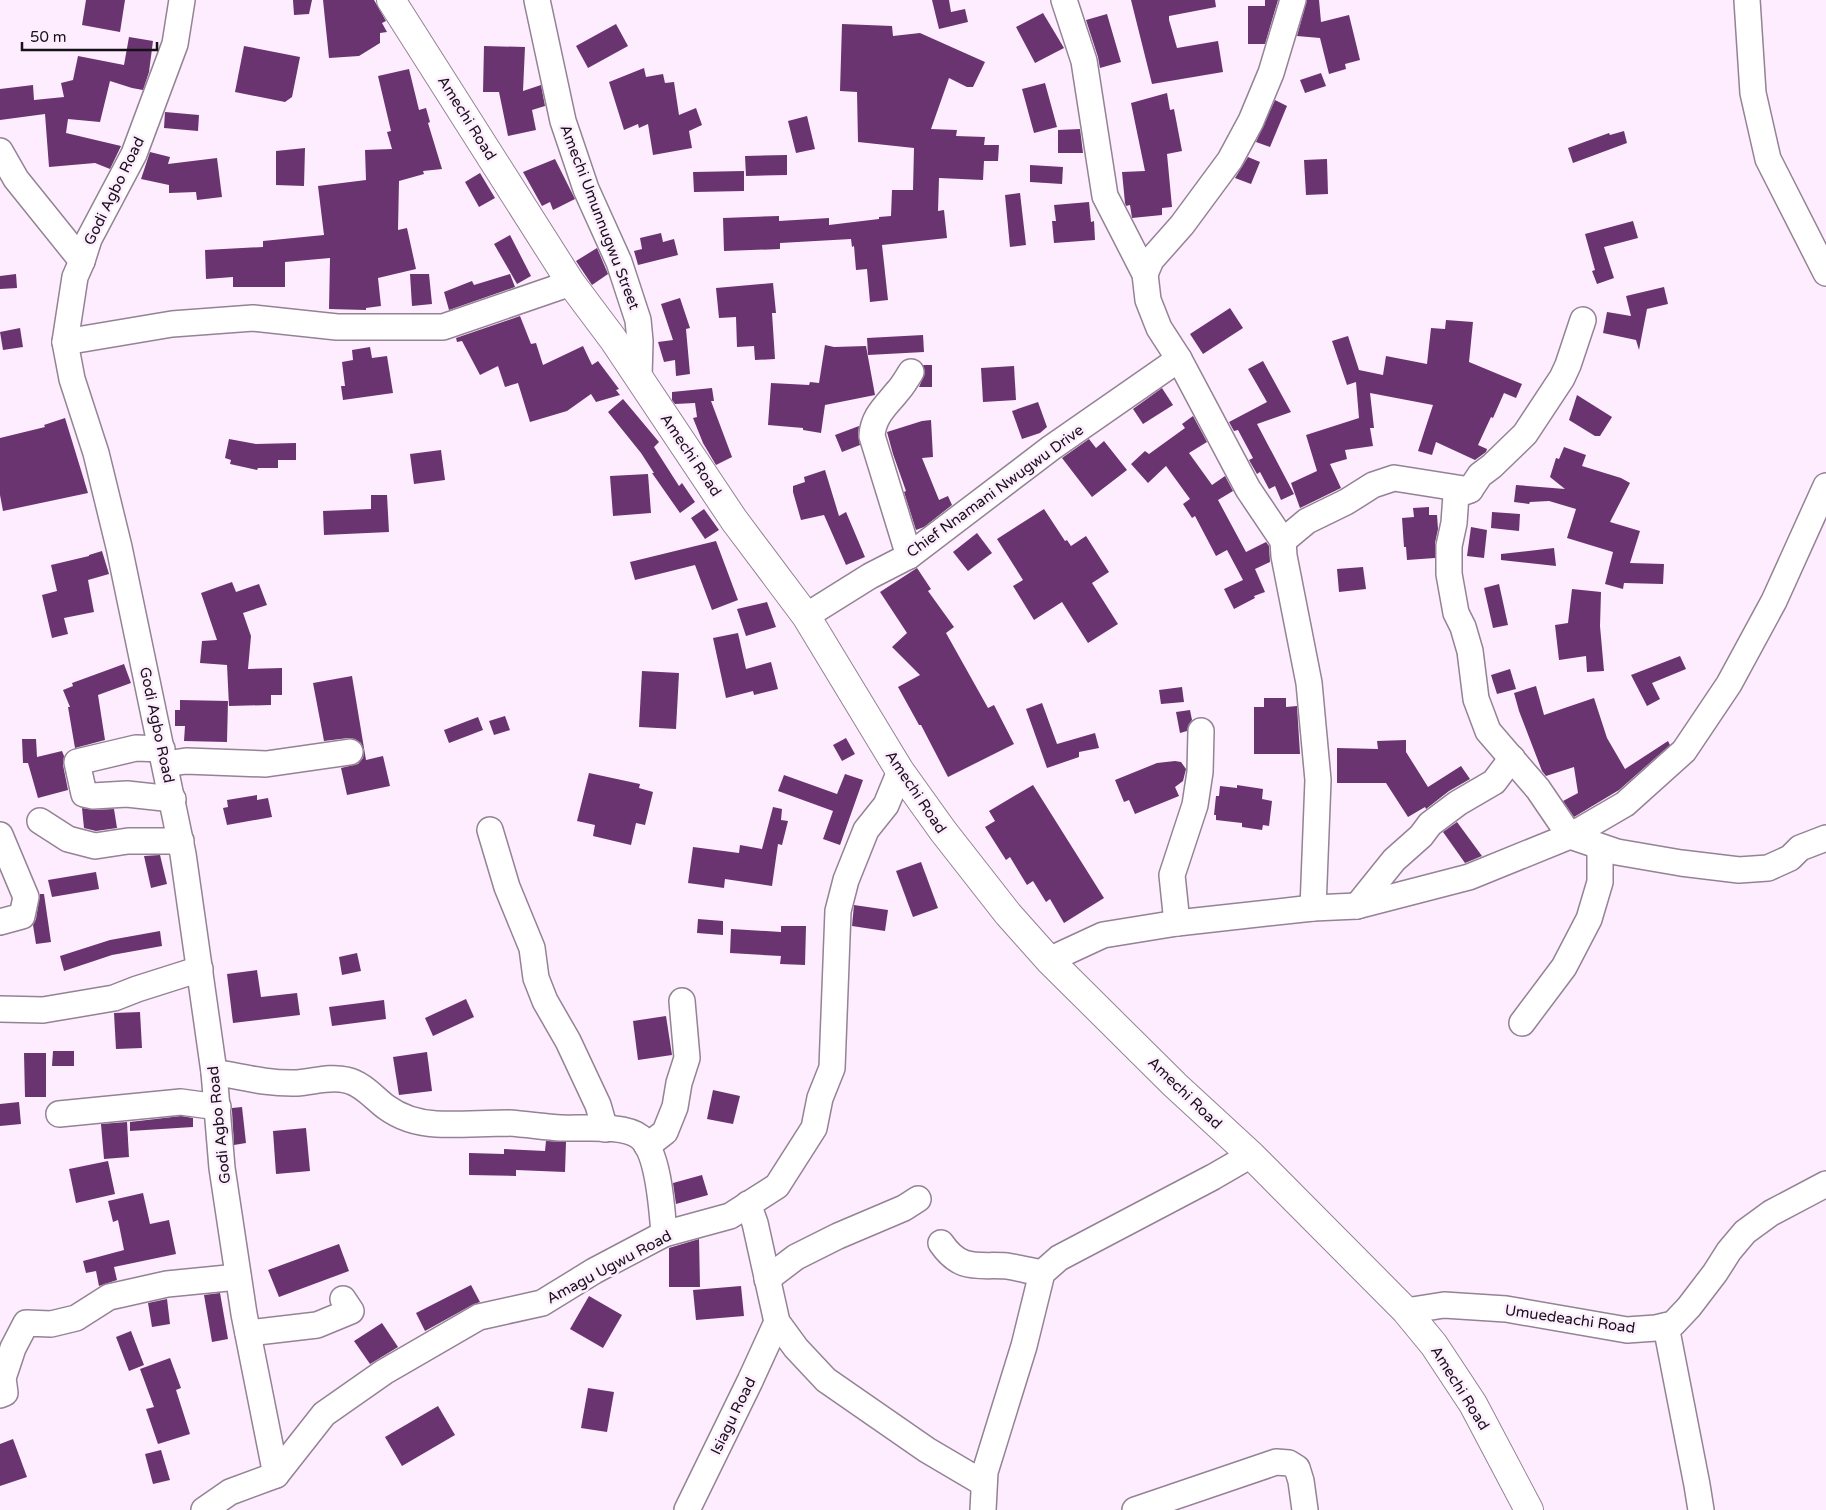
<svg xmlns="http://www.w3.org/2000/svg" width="1826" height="1510" font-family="'Varela Round',sans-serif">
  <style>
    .building { fill: #6a3470 }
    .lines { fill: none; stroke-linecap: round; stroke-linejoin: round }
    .minor-casing { stroke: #948295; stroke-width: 28 }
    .major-casing { stroke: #948295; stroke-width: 30 }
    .minor { stroke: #fff; stroke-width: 25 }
    .major { stroke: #fff; stroke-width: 28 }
    .labels { text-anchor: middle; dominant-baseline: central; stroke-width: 5; stroke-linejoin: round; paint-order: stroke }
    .street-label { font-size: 15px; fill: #161017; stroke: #fdedfe }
  </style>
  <rect width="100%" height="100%" fill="#fdedfe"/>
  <g class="building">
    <polygon points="86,0 125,0 120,32 82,25"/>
    <polygon points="293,0 312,0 309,14 294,15"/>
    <polygon points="323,0 374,0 386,21 382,23 387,32 380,33 380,43 359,56 329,58"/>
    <polygon points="932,0 949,0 951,12 965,9 968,22 939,29"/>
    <polygon points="1131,0 1215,0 1216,7 1169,16 1169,20 1177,48 1218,41 1223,72 1152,84"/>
    <polygon points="1265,0 1278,0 1265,44 1248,44 1248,6 1265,6"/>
    <polygon points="1307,0 1319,0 1321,22 1349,15 1360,60 1345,64 1346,69 1329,74 1320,38 1297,36"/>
    <polygon points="1043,13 1064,48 1035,63 1016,27"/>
    <polygon points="1107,14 1121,62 1100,68 1098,57 1086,20"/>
    <polygon points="616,24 628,46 588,68 576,46"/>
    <polygon points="842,24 892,26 893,36 920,33 985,62 973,87 967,87 949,78 931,129 957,130 956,136 985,137 984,145 999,145 998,161 984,161 983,180 939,178 938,211 944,210 947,238 882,245 888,300 870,302 867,269 856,270 854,246 852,247 851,239 780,243 780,249 724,251 723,218 779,216 779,221 829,218 829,225 879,219 879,217 891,216 892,190 913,190 914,148 858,142 857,92 840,91"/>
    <polygon points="129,37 153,41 149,72 143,90 132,88 110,81 100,122 68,119 66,133 121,146 110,169 95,163 49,167 45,114 0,120 0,89 33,85 34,100 64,97 61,83 73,80 78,56 124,65"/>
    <polygon points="244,46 300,57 292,97 285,102 235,92"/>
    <polygon points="484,46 525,47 523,91 541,85 545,106 532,110 536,130 508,136 499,92 483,92"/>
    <polygon points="644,68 646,77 663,74 665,83 674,82 679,115 696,108 702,125 689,131 692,148 653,155 648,124 639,128 638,124 624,130 609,82"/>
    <polygon points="409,69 419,110 426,108 430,122 428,123 442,169 423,171 424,174 399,181 398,230 407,228 416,269 378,278 381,306 366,308 366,310 329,309 330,258 285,262 285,287 233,287 233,277 206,279 205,250 263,247 263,241 324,235 318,186 366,180 365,150 392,149 387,132 391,131 378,76"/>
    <polygon points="1321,73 1326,86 1305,93 1300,80"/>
    <polygon points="1045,83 1057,127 1034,133 1022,89"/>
    <polygon points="1167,93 1170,110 1174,109 1182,151 1167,154 1172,207 1162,208 1162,215 1132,218 1130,205 1126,206 1125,203 1122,172 1145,171 1131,103"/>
    <polygon points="1275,100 1287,106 1270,147 1256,142"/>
    <polygon points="165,112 199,115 198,131 164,128"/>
    <polygon points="807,116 815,149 796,153 788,121"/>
    <polygon points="1080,129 1083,153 1058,153 1058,130"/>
    <polygon points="1624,131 1627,143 1573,163 1568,148 1609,133 1610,135"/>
    <polygon points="305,148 304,186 276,185 276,151"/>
    <polygon points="150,152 170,157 168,164 217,158 222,197 197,200 196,192 169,193 169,185 141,179"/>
    <polygon points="787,155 787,175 746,176 745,156"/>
    <polygon points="1248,157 1260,162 1251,184 1235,178"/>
    <polygon points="555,159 575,199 553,210 550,202 542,206 523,172"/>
    <polygon points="1327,159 1328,194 1306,195 1304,160"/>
    <polygon points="1030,165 1063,167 1062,184 1030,182"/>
    <polygon points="744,171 744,191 694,192 693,172"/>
    <polygon points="480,173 495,198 479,207 465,182"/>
    <polygon points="1020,193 1026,245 1010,247 1005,195"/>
    <polygon points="1089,202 1091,222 1094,221 1095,240 1054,243 1052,221 1056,221 1054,205"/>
    <polygon points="1633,221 1638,238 1604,247 1614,278 1597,284 1592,271 1595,270 1585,234"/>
    <polygon points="661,233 663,242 674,239 678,255 638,265 634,251 642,249 640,238"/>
    <polygon points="510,235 531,276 517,284 494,244"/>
    <polygon points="597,248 608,274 592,285 576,261"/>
    <polygon points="16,274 17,288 0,289 0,276"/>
    <polygon points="410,274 429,274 432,304 412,306"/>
    <polygon points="510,274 515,287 449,310 444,292 472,281 474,285"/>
    <polygon points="773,283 776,313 772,313 775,359 755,360 754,346 737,347 736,317 719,318 716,288"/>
    <polygon points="1664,287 1668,304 1647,309 1639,350 1636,340 1603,333 1607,312 1631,316 1626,296"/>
    <polygon points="680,298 690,328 686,329 690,374 676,376 675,360 664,362 658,342 673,340 661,304"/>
    <polygon points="1230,308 1243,328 1203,354 1190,334"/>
    <polygon points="520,316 531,344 536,343 543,365 583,346 592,365 598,361 619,389 616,390 620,395 596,402 591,394 567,411 530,422 518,383 505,387 498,366 480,375 462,341 457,342 456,338"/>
    <polygon points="1446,320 1473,322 1469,362 1522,384 1516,398 1504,393 1493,418 1491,417 1478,445 1487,449 1486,452 1475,460 1436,442 1432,455 1418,451 1433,405 1370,393 1374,428 1370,428 1373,446 1345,450 1347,459 1330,464 1341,488 1300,508 1291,483 1317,471 1306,435 1359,418 1356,382 1347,385 1332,341 1348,336 1359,370 1383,375 1386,356 1427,364 1431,328 1445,329"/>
    <polygon points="20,328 23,347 3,350 0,332"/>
    <polygon points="923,335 924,352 868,355 867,338"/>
    <polygon points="825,345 834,347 866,346 875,395 825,405 821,433 803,430 803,428 768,425 771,383 809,385 810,382 819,383"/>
    <polygon points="370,347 372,358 387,356 393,393 343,400 341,386 345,386 342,362 353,360 352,350"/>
    <polygon points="1263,361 1291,412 1257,424 1294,494 1281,500 1275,486 1269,489 1260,472 1257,474 1249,460 1253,458 1238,430 1234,431 1229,422 1267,402 1248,369"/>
    <polygon points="923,365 932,365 932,387 919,387 925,373"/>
    <polygon points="1014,366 1016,400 983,402 981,368"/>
    <polygon points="712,388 714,401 711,401 732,457 716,465 703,443 693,418 697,417 695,403 675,404 672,400 672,392"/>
    <polygon points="1162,388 1173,405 1143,424 1133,409"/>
    <polygon points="1577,395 1612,417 1600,436 1595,436 1569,420"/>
    <polygon points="623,399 659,442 654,447 679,486 682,483 695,502 680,513 652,473 654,473 641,453 608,412"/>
    <polygon points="1038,402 1047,427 1040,433 1022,439 1012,411"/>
    <polygon points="1193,416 1207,442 1189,453 1212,485 1225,476 1233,491 1218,500 1246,552 1266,542 1269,546 1270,562 1255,569 1265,592 1254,596 1255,598 1234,609 1224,589 1243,580 1227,550 1216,556 1195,516 1192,518 1183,504 1190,499 1166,466 1148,483 1131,464 1145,451 1149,454 1185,428 1182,424"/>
    <polygon points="65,418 88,493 3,511 0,495 0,438 45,427 44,425"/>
    <polygon points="931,420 933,457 922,458 939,500 948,496 952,505 924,527 916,530 904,492 906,491 893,454 887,432 922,421"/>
    <polygon points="859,426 858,435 860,445 842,452 835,435"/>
    <polygon points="229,439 256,444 296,443 296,460 278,460 278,468 258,468 257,470 230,464 231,460 225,458"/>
    <polygon points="1089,439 1096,448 1104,441 1127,470 1092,497 1062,458"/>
    <polygon points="1564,447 1586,455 1582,466 1621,478 1630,483 1610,522 1640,531 1630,563 1664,564 1663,584 1624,583 1623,589 1605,584 1613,552 1567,538 1576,509 1549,501 1530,502 1529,504 1514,502 1516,485 1565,489 1550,477 1556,458 1559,459"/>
    <polygon points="441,450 445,480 414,484 410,454"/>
    <polygon points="825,470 839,516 846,512 865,557 846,565 824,515 801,520 793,492 793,486 805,482 804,477"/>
    <polygon points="648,474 651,513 613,516 610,476"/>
    <polygon points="371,495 387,495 389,532 324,535 323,511 371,509"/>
    <polygon points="1429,507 1429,515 1437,515 1438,529 1435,543 1435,558 1407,560 1406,547 1404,547 1402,518 1414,517 1413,508"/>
    <polygon points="704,509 719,530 705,539 691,518"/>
    <polygon points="1044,509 1065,541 1067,540 1071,546 1086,536 1109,572 1092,583 1118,624 1088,643 1062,602 1034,620 1013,586 1023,580 997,539"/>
    <polygon points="1492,512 1520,514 1519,531 1491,528"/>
    <polygon points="1471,527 1487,530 1484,558 1467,556"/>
    <polygon points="977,533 992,553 968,571 953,552"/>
    <polygon points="716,541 738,600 712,610 695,565 635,580 630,562"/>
    <polygon points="1554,548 1556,566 1501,560 1501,554"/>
    <polygon points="102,551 109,574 88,580 94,612 64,618 68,634 52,638 42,595 57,591 51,565 89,556 89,555"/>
    <polygon points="1363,567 1366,589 1339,592 1337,569"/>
    <polygon points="917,568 931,589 928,591 954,627 946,633 988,708 994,705 1014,744 948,777 921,725 919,725 898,687 920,675 892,647 907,633 880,592"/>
    <polygon points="232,582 236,592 259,584 267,605 243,613 251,636 248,669 282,668 282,695 271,695 271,705 229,706 227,665 200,663 202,641 217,640 201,593"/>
    <polygon points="1499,584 1508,625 1493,628 1484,588"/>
    <polygon points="1572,589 1601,592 1600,626 1604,671 1587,672 1586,656 1559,660 1555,625 1568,623"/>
    <polygon points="767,602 776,627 746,636 737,609"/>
    <polygon points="738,633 746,669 771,662 778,689 754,695 753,691 726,698 713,638"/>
    <polygon points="1680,656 1686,669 1652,683 1660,699 1647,706 1631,675"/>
    <polygon points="124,664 131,683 98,695 105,740 75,748 68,707 70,707 63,690 73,686 72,683"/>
    <polygon points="1510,669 1516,689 1497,694 1491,675"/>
    <polygon points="642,671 679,673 676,729 639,727"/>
    <polygon points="352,676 366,760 383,756 390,786 347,795 341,768 358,764 363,758 364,750 361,743 355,739 348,738 324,741 313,683"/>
    <polygon points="1536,686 1544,715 1594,698 1607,738 1625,769 1668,741 1670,745 1619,790 1574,817 1563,801 1578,793 1574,767 1546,776 1542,771 1519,711 1514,693"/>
    <polygon points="1182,687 1184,702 1161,704 1159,690"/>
    <polygon points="1264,698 1286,698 1286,707 1297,706 1300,754 1254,754 1254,707 1264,707"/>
    <polygon points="180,700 228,701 227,742 184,741 185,726 175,726 175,710 180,710"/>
    <polygon points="1042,703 1057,744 1095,733 1099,748 1079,752 1079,757 1047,768 1026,709"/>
    <polygon points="1190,710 1192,720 1189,724 1187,731 1180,733 1176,712"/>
    <polygon points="505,716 510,730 494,735 489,721"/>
    <polygon points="478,717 483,730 449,743 444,730"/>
    <polygon points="846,738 855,754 842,761 833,745"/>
    <polygon points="22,739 36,739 37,757 62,751 64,756 63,765 68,790 38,798 28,763 23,763"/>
    <polygon points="1406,740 1406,752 1428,787 1461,766 1470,779 1449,791 1426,809 1425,807 1408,817 1386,783 1337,783 1337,748 1378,749 1377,741"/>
    <polygon points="1175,761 1181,762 1186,769 1183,781 1175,787 1179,796 1135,814 1129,800 1124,802 1115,780 1157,763"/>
    <polygon points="589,773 640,784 639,788 653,792 645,825 636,823 631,845 593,836 595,825 577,821"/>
    <polygon points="845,774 863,780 840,845 823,839 833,811 778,791 784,775 837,794"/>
    <polygon points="1033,785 1104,898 1064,923 1050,899 1046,902 1033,881 1027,885 1010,857 1006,860 985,827 995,821 989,811"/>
    <polygon points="1237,785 1263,789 1262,799 1272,801 1269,826 1263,825 1262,830 1242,827 1242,823 1216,820 1216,815 1214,815 1216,796 1219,796 1220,786 1237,788"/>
    <polygon points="257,795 257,800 268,798 272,817 227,825 223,808 228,807 227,800"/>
    <polygon points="773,807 782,809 781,820 788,821 782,845 778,844 772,886 725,879 724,888 688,883 693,847 739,853 740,845 762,849"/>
    <polygon points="82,808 94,810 114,809 117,828 96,831 84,828"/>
    <polygon points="1457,822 1482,856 1465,863 1443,832"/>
    <polygon points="160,855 167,884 151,888 144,856"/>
    <polygon points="921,862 938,908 913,917 896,871"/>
    <polygon points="96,872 99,889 52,897 48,880"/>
    <polygon points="40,894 44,894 51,942 36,944 33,925 36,919"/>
    <polygon points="854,905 888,910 885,931 852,926"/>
    <polygon points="698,919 723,921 723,935 697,933"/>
    <polygon points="781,926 806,926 805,965 780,964 781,956 730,953 731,929 781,932"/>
    <polygon points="160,931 162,946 112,955 64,971 60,956 110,940"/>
    <polygon points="357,953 361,971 342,975 339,957"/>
    <polygon points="257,970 261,997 297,993 300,1015 233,1023 227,974"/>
    <polygon points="466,999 474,1017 433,1036 425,1018"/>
    <polygon points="384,1000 386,1019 332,1026 329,1007"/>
    <polygon points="140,1012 142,1048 116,1049 114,1013"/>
    <polygon points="666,1016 672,1055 638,1060 633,1021"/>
    <polygon points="53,1051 74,1051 74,1066 52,1066"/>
    <polygon points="427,1052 432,1091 399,1095 393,1057"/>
    <polygon points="24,1053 46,1053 46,1097 25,1097"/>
    <polygon points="713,1090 740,1096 733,1124 707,1119"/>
    <polygon points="19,1102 21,1124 0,1126 0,1104"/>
    <polygon points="242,1107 246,1143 234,1145 232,1111 232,1108"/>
    <polygon points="181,1116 193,1118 193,1127 130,1131 130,1122"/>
    <polygon points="127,1122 129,1157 104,1159 101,1124"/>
    <polygon points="306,1128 310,1171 276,1174 273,1131"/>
    <polygon points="546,1141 566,1142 565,1172 516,1170 516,1176 469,1175 469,1153 504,1154 504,1149 545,1151"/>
    <polygon points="108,1161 115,1194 76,1203 69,1169"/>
    <polygon points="702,1175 708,1195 676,1204 673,1183"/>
    <polygon points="143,1193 150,1224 169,1220 176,1254 114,1267 117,1280 99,1286 96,1271 86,1273 83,1261 124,1250 118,1220 113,1222 108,1201"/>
    <polygon points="699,1239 700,1287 669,1287 669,1248"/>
    <polygon points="339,1244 349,1271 279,1297 268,1270"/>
    <polygon points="471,1285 480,1302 472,1305 425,1331 416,1313"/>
    <polygon points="741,1286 744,1316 696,1320 693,1290"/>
    <polygon points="220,1293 228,1339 212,1342 204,1295"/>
    <polygon points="589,1296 622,1315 603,1348 570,1329"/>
    <polygon points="167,1299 170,1324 152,1327 148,1303"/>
    <polygon points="382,1323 398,1347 370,1364 354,1341"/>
    <polygon points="131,1331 144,1365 129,1371 116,1337"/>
    <polygon points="170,1358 181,1388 176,1390 190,1434 158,1444 146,1409 154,1407 140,1369"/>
    <polygon points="588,1388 614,1392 607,1432 581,1428"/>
    <polygon points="438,1406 455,1435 402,1466 385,1437"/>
    <polygon points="13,1439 27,1477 0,1486 0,1444"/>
    <polygon points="161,1450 170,1480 153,1484 145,1454"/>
  </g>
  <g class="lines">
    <g class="minor-casing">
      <g id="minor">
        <polyline points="182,0 175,44 134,154 89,239 82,261 75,277 65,342 72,379 96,453 119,547 183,854 214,1072 222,1168 244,1314 276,1475"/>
        <polyline points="537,0 563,121 586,189 619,262 638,320 640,341 639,377"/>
        <polyline points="1064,0 1084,61 1105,196 1145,274 1148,300 1159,328 1179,359 1248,489 1283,541 1284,556 1309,683 1318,780 1313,908"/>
        <polyline points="1747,0 1753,93 1768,159 1826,273"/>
        <polyline points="0,151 16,179 82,261"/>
        <polyline points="1145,274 1151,260 1182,225 1230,160 1251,121 1271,73 1293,0"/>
        <polyline points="1583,320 1568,365 1562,378 1525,434 1492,466 1480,475 1470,490 1456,495 1454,523 1449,546 1449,574 1456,613 1463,627 1470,651 1476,699 1488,731 1538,789 1570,836 1617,852 1681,863 1739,870 1768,868 1790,858 1800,848 1826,838"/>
        <polyline points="65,342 172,324 253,318 337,327 443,327 571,283"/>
        <polyline points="1283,541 1307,521 1346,502 1373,485 1394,478 1470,490"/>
        <path d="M909 556 872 436C873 416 886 406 897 392 903 386 907 378 911 372"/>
        <polyline points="806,616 870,576 909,556 1051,448 1179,359"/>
        <polyline points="162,749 136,748 77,762 84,794 93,796 127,794 173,799"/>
        <polyline points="165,764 186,761 266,764 350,752"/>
        <polyline points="40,821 68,839 95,846 128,841 181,841"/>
        <polyline points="490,830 507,887 532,948 536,978 545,1001 568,1041 598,1105 605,1129"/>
        <polyline points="0,835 26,897 22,916 0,922"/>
        <polyline points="1357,906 1394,860 1421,836 1430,824 1458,803 1494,782 1512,758"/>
        <polyline points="1177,923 1172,875 1195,805 1200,772 1201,731"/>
        <polyline points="1049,960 1103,935 1177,923 1313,908 1357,906 1469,877 1570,836 1625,804 1684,751 1729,684 1774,601 1826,486"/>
        <polyline points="0,1009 43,1010 114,998 137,989 200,969"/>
        <polyline points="1522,1023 1564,967 1589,919 1600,882 1600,847"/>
        <path d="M214 1072C242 1077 269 1084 297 1083 313 1082 330 1076 346 1080 362 1083 374 1098 386 1107 401 1118 418 1123 436 1124 460 1125 484 1123 508 1123 526 1124 544 1127 561 1128 582 1129 624 1124 640 1137 659 1152 662 1210 664 1234"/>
        <polyline points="59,1114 181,1102 218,1107"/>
        <polyline points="647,1146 665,1132 675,1107 679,1083 687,1058 682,1001"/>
        <polyline points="748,1204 755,1223 777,1322 796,1348 826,1380 927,1450 983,1483"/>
        <path d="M941 1243C961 1272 977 1264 1007 1266 1019 1268 1030 1271 1042 1273"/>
        <polyline points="767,1279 796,1257 838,1236 904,1208 918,1199"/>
        <polyline points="1406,1311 1444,1305 1506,1309 1627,1330 1656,1328 1673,1324 1689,1307 1715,1273 1729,1251 1745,1232 1771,1213 1826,1184"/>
        <polyline points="1666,1326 1697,1485 1701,1510"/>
        <polyline points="248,1333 317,1325 351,1311 343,1299"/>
        <polyline points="0,1395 5,1393 3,1378 13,1348 26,1323 51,1324 76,1318 109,1297 167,1284 238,1277"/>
        <polyline points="204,1510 230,1492 276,1475 324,1414 384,1372 479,1317 542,1303 594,1271 664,1234 730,1216 777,1186 814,1128 820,1098 832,1068 838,911 846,880 866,830 886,805 900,771"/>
        <polyline points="687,1510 750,1381 777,1322"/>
        <polyline points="983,1510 985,1472 1024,1346 1042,1273 1059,1258 1213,1177 1251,1155"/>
        <polyline points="1135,1510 1276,1462 1289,1463 1297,1468 1301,1481 1305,1510"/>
      </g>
    </g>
    <g class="major-casing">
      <polyline id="major" points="391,0 571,283 613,339 734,520 806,616 900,771 943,831 1008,914 1049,960 1175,1085 1251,1155 1406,1311 1434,1345 1473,1404 1529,1510"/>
    </g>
    <use href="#minor" class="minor"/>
    <use href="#major" class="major"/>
  </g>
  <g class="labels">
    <g class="street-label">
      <text transform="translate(467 118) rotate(58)">Amechi Road</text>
      <text transform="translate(114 191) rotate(-64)">Godi Agbo Road</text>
      <text transform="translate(600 217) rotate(69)">Amechi Umunnugwu Street</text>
      <text transform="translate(691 455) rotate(56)">Amechi Road</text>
      <text transform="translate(995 491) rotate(-36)">Chief Nnamani Nwugwu Drive</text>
      <text transform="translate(157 725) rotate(78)">Godi Agbo Road</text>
      <text transform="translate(916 792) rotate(56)">Amechi Road</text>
      <text transform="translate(1185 1093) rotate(44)">Amechi Road</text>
      <text transform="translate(219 1125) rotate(-96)">Godi Agbo Road</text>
      <text transform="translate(609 1267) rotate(-28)">Amagu Ugwu Road</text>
      <text transform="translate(1570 1319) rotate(8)">Umuedeachi Road</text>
      <text transform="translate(1460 1388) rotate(58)">Amechi Road</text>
      <text transform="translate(733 1416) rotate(-64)">Isiagu Road</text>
    </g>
  </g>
  <path d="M22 42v8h135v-8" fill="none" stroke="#161017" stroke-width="2.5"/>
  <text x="30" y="42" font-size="15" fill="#161017" stroke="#fdedfe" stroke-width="4" paint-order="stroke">50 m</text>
</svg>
